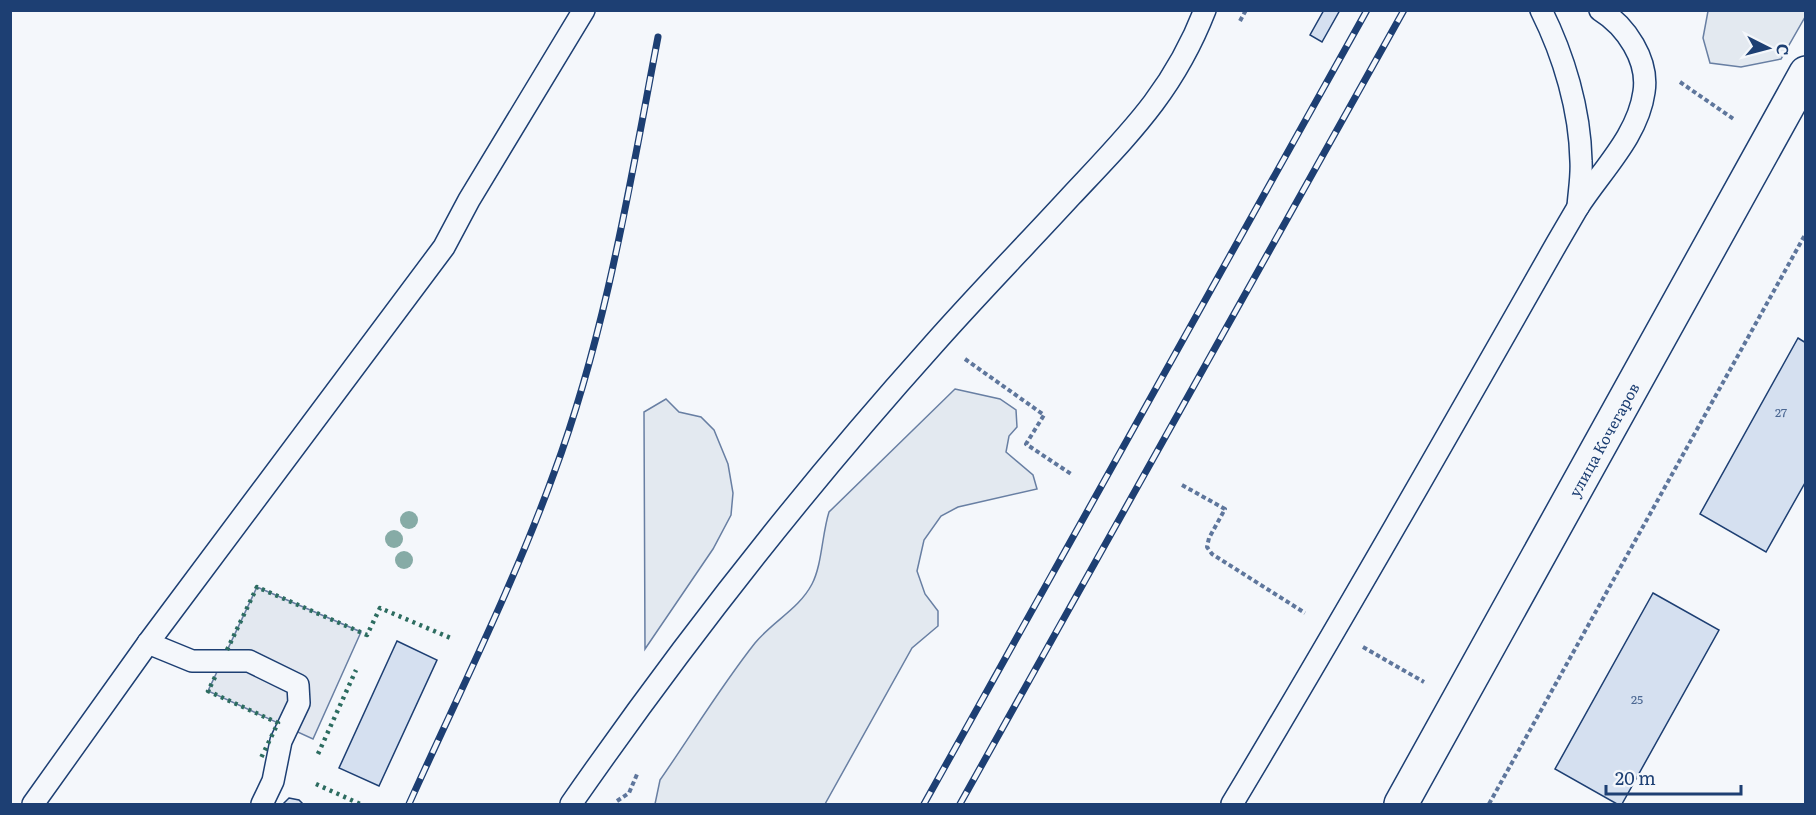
<svg xmlns="http://www.w3.org/2000/svg" width="1816" height="815" font-family="Literata,serif">
  <style>
    .green { fill: #e3e9f0; stroke: #687fa3; stroke-width: 1.5 }
    .parking { fill: #e3e8f0; stroke: #687fa3; stroke-width: 1.5 }
    .building { fill: #d5e0f0; stroke: #1d3f73; stroke-width: 1.5 }
    .lines { fill: none; stroke-linecap: round; stroke-linejoin: round }
    .service-casing { stroke: #1d3f73; stroke-width: 24 }
    .minor-casing { stroke: #1d3f73; stroke-width: 36 }
    .path { stroke: #5e769c; stroke-width: 4; stroke-dasharray: 4.5 3; stroke-linecap: butt }
    .service { stroke: #f4f7fb; stroke-width: 21 }
    .minor { stroke: #f4f7fb; stroke-width: 33 }
    .rail-casing { stroke: #1d3f73; stroke-width: 7 }
    .rail { stroke: #f4f7fb; stroke-width: 4.5; stroke-dasharray: 14; stroke-linecap: butt }
    .hedge { stroke: #2c6c60; stroke-width: 4.5; stroke-dasharray: 3 4.5; stroke-linecap: butt }
    .tree { fill: #86aba6 }
    .labels { text-anchor: middle; dominant-baseline: central; stroke-width: 4.5; stroke-linejoin: round; paint-order: stroke }
    .number-label { font-size: 12px; fill: #4b6792 }
    .street-label { font-size: 15px; fill: #1d3f73; stroke: #f4f7fb }
  </style>
  <rect width="100%" height="100%" fill="#f4f7fb"/>
  <g class="green">
    <polygon points="1708,11 1805,11 1805,17 1781,59 1741,67 1710,63 1703,38"/>
    <path d="M955 389 1000 399 1016 410 1017 427 1009 436 1006 452 1033 475 1037 489 958 507 941 516 924 540 917 571 925 594 938 611V626L912 648 825 804H655L660 780C692 734 721 686 755 643 773 621 799 609 812 584 822 565 822 534 829 512Z"/>
    <polygon points="666,399 679,412 701,417 714,430 728,464 733,493 731,515 713,549 645,649 644,412"/>
  </g>
  <polygon class="parking" points="257,587 361,632 313,739 208,691"/>
  <g class="building">
    <polygon points="1324,10 1340,10 1322,42 1310,35"/>
    <polygon points="1798,338 1806,343 1806,481 1766,552 1700,514"/>
    <polygon points="1653,593 1719,630 1622,804 1617,804 1555,769"/>
    <polygon points="397,641 437,660 379,786 339,768"/>
    <polygon points="289,798 299,800 303,804 283,804"/>
  </g>
  <g class="lines">
    <g class="service-casing">
      <g id="service">
        <path d="M1541 10C1564 56 1580 110 1581 161 1582 176 1579 192 1578 207"/>
        <polyline points="148,643 192,661 249,661 298,685 299,703 281,741 273,781 262,804"/>
        <polyline points="33,804 148,643 444,247 469,200 584,10"/>
        <path d="M571 804C683 643 801 492 932 346 977 295 1025 246 1071 196 1129 134 1173 92 1205 10"/>
        <path d="M1232 804C1343 619 1450 431 1557 243 1564 231 1571 219 1578 207 1601 171 1638 136 1644 92 1649 60 1626 26 1600 10"/>
      </g>
    </g>
    <g class="minor-casing">
      <g id="minor">
        <path id="s1" d="M1401 804 1806 73"/>
      </g>
    </g>
    <g class="path">
      <polyline points="1240,21 1246,10"/>
      <polyline points="1680,82 1735,120"/>
      <polyline points="965,359 1044,415 1026,444 1071,474"/>
      <polyline points="1182,485 1225,509 1209,538 1207,547 1212,554 1305,613"/>
      <polyline points="1363,647 1424,682"/>
      <polyline points="617,801 629,793 638,772"/>
      <polyline points="1489,804 1806,233"/>
    </g>
    <use href="#service" class="service"/>
    <use href="#minor" class="minor"/>
    <g class="rail-casing">
      <g id="rail">
        <path d="M409 804C458 695 513 586 554 473 606 333 630 183 658 37"/>
        <polyline points="924,804 1367,10"/>
        <polyline points="960,804 1404,10"/>
      </g>
    </g>
    <use href="#rail" class="rail"/>
    <g class="hedge">
      <polyline points="227,650 257,587 367,635 380,608 453,639"/>
      <polyline points="215,677 208,691 278,723 260,760"/>
      <polyline points="318,754 356,670"/>
      <polyline points="316,784 360,804"/>
    </g>
  </g>
  <g class="tree">
    <circle cx="409" cy="520" r="9"/>
    <circle cx="394" cy="539" r="9"/>
    <circle cx="404" cy="560" r="9"/>
  </g>
  <g class="labels">
    <g class="number-label">
      <text x="1781" y="412">27</text>
      <text x="1637" y="699">25</text>
    </g>
    <g class="street-label">
      <text stroke="none"><textPath href="#s1" startOffset="417">улица Кочегаров</textPath></text>
    </g>
  </g>
  <rect width="1816" height="815" fill="none" stroke="#1d3f73" stroke-width="24"/>
  <g transform="translate(1768 48) rotate(96)" stroke="#f4f7fb" stroke-width="4.5" paint-order="stroke">
  <path d="M0-4.5L10 22L0 15L-10 22Z" fill="#1d3f73"/>
  <text y="-9" font-size="16" font-weight="bold" text-anchor="middle" fill="#1d3f73">С</text>
  </g>
  <path d="M1606 785v9h135v-9" fill="none" stroke="#1d3f73" stroke-width="3"/>
  <text x="1615" y="785" font-size="18" fill="#1d3f73" stroke="#f4f7fb" stroke-width="4.5" paint-order="stroke">20 m</text>
</svg>
